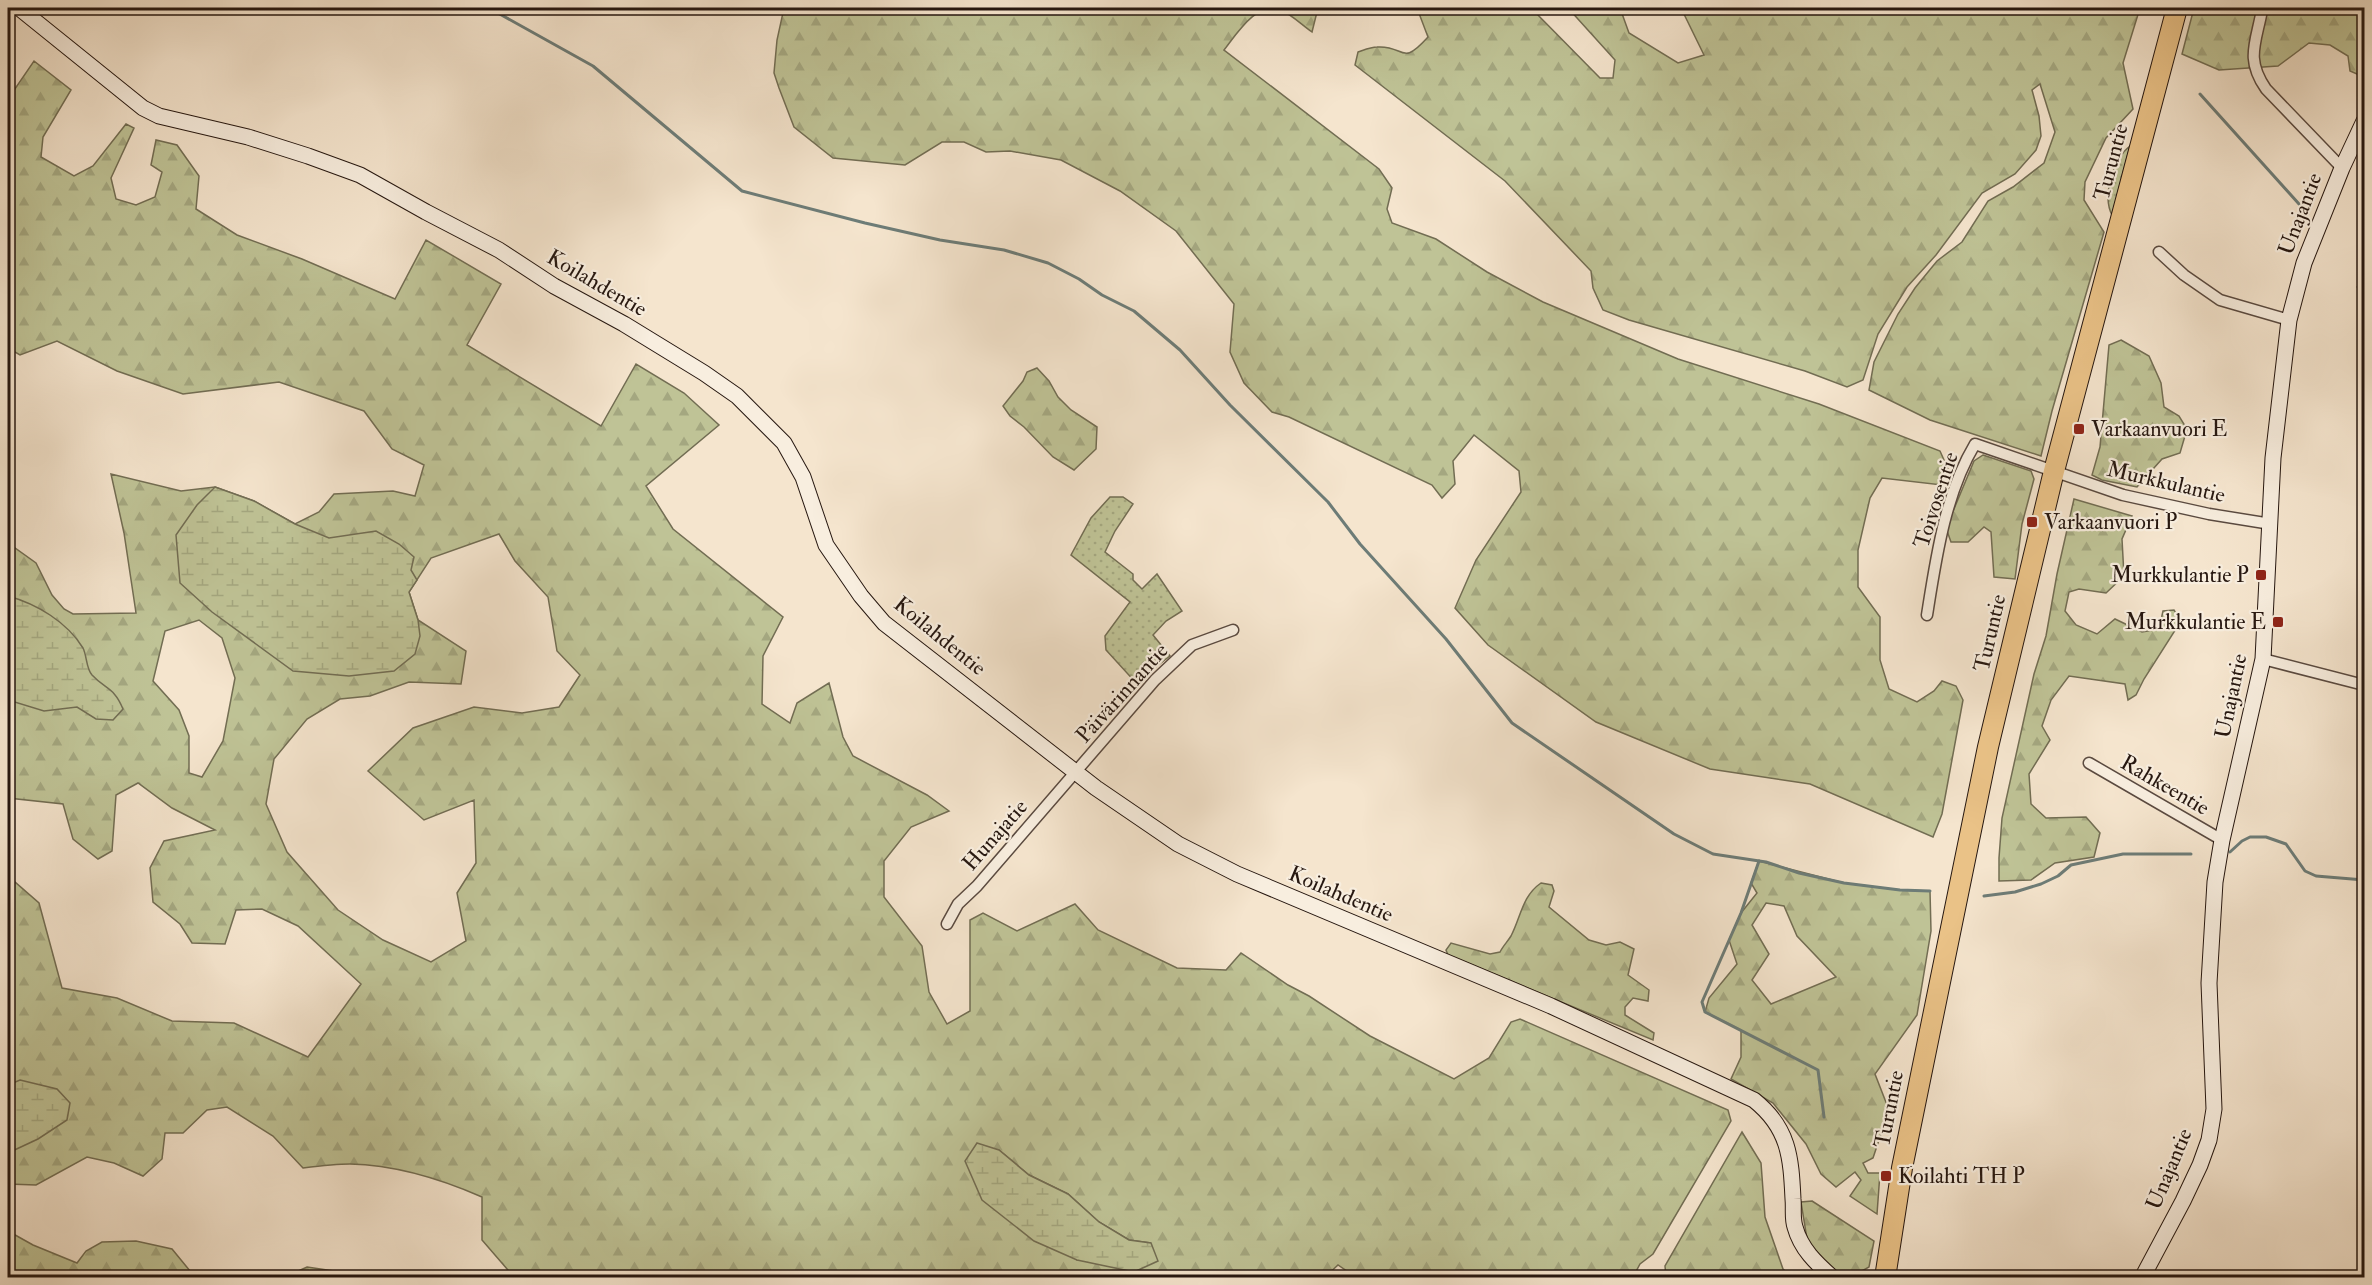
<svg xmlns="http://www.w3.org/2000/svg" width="2372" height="1285" font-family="'IM FELL Double Pica',serif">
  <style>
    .grass { fill: url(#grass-dots); stroke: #726d53; stroke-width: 1.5 }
    .forest { fill: url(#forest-firs); stroke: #726d53; stroke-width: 1.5; fill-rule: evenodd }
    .wetland { fill: url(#wetland-marsh); stroke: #726d53; stroke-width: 1.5 }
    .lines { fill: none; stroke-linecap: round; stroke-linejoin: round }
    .stream { stroke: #6d7c77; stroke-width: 3 }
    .street-casing { stroke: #5a4a40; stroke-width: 13 }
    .secondary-casing { stroke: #261710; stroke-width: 17 }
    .highway-casing { stroke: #261710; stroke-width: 22 }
    .street { stroke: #f8eedf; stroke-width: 10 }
    .secondary { stroke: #f8eedf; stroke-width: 15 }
    .highway { stroke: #eac287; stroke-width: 20 }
    .poi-dot { fill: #8f2418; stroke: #f8eedf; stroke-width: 2 }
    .labels { text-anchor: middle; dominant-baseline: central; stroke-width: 4.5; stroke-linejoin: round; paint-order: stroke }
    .street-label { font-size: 22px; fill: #261710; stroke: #f8eedf }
    .poi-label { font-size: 22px; fill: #261710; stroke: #f8eedf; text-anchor: start }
  </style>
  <defs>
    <pattern id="grass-dots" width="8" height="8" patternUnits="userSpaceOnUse" patternTransform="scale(1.5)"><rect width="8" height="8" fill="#bfc396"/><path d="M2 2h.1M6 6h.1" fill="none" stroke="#a4a780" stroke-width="1.8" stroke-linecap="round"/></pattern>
    <pattern id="forest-firs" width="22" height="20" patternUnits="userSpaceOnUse" patternTransform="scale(1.5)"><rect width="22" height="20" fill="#bfc396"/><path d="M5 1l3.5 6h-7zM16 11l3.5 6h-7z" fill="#a4a780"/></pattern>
    <pattern id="wetland-marsh" width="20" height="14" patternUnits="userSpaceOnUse" patternTransform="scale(1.5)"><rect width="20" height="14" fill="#bfc396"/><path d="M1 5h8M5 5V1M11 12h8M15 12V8" fill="none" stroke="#a4a780"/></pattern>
  </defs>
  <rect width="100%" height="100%" fill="#f5e5ce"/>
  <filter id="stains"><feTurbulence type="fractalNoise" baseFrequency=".00333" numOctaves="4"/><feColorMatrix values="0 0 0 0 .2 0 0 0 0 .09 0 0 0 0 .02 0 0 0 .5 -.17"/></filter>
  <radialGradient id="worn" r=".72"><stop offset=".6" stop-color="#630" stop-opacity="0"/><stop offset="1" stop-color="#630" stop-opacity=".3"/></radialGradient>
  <g class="grass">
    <path d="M2130 146 2112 215C2102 196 2113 159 2130 146Z"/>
    <polygon points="1110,497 1123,497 1133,504 1115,531 1105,552 1133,574 1133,580 1142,589 1157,574 1182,611 1166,621 1153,635 1170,656 1148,673 1137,684 1106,650 1105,636 1130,602 1071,555 1091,518"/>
  </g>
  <g class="forest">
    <path d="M784 8H1318L1312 32C1302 25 1292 15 1281 10 1257 0 1236 35 1224 50L1379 169 1392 188 1387 209 1392 223 1436 239 1487 272 1543 302 1678 359 1819 404 1940 451 1948 469 1942 485 1882 478 1870 498 1858 550V587L1880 617V660L1889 689 1917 702 1934 691 1942 681 1956 686 1963 700 1942 814 1933 837 1810 784 1710 769 1596 722 1488 645 1455 608 1476 560 1521 492 1519 471 1474 435 1453 461 1455 484 1442 498 1432 485 1289 417 1272 412 1244 383 1230 352 1234 304 1176 231 1120 191 1061 160 1010 151 986 152 964 142H942L905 165 833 158 794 127 779 88 774 73 777 40Z"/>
    <path d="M1417 8H1531L1600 78H1613L1615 60 1568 8H1620L1629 33 1678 63 1704 55 1681 8H2140L2123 63 2133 109 2106 138 2085 182 2084 200 2104 232 2052 411 2041 456 1930 420 1869 390 1874 362 1898 314 1915 288 1937 261 1962 242 1988 201 2013 187 2044 163 2055 132 2040 84 2032 90 2039 116 2041 136 2036 150 2015 174 1982 193 1936 255 1907 287 1878 334 1863 380 1847 387 1805 371 1629 320 1603 310 1593 288 1591 271 1505 181 1355 65 1358 52C1364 50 1371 47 1377 47 1406 45 1400 68 1428 37Z"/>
    <polygon points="2194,8 2364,8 2364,77 2350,71 2348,56 2330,45 2309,43 2278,66 2219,70 2182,54"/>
    <path d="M34 61 71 90 43 137 41 157 74 176 93 166 126 124 134 128 111 178 116 199 136 205 155 197 162 172 151 165 156 140 177 145 199 176 196 209 237 235 302 259 395 299 426 240 501 284 467 345 601 426 636 364 684 393 719 425 646 486 673 529 783 617 763 656 762 704 790 723 797 703 829 683 843 737 853 756 927 795 949 811 911 827 884 861V897L922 946 929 992 947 1024 970 1011V920L983 913 1017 931 1075 904 1098 930 1177 968 1226 970 1241 953 1288 985 1309 996 1370 1036 1454 1079 1489 1058 1511 1022 1520 1019 1728 1110 1731 1121 1653 1254 1640 1264 1633 1277 1357 1278 1338 1265 1324 1278 514 1277 482 1240V1197C441 1179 396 1165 350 1164 335 1164 319 1166 303 1168L273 1136 227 1107 207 1110 183 1133H165L162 1159 143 1176 114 1163 87 1157 36 1185 8 1184V986L13 985V945L8 939V876L39 903 62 988 117 998 172 1021 234 1023 308 1057 361 984 298 926 262 909 236 910 225 944 192 943 180 924 153 902 150 868 164 841 215 830 172 808 138 783 116 795 112 851 98 859 73 839 63 804 8 798V543L36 563 52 595 64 609 73 614 136 613 124 533 111 474 181 491 215 487 254 501 295 524 319 512 334 494 393 491 415 496 424 465 392 449 364 411 279 382 183 394 117 371 57 341 20 355 8 348V99ZM499 534 515 561 548 597 557 651 580 675 559 707 522 713 474 707 413 728 368 771 424 820 474 800 476 863 457 893 466 941 431 962 383 940 338 910 287 852 266 804 274 759 307 719 340 699 370 696 409 682 461 684 466 651 418 620 409 592 431 558ZM199 620 222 638 235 678 223 741 202 777 189 773V736L179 710 153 681 165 631ZM999 1150 1029 1175 1068 1194 1099 1222 1129 1240 1151 1243 1077 1260Z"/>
    <polygon points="2121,340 2149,356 2161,383 2164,407 2179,416 2187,429 2180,453 2162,459 2137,487 2102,480 2092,475 2100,447 2109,345"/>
    <polygon points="1037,368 1049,381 1058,397 1071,410 1097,427 1096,449 1074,470 1053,457 1024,427 1010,416 1003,406 1023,381 1027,372"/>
    <polygon points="1983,455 2031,471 2034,479 2022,524 2015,579 1994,577 1991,532 1984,527 1968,542 1951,542 1946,528 1974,461"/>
    <polygon points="2074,499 2132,516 2122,539 2124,576 2106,593 2079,589 2069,592 2065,611 2076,625 2097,634 2115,619 2142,632 2159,629 2163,611 2174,610 2181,621 2144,679 2136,695 2128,700 2125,684 2069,676 2051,700 2042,726 2050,740 2029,774 2031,804 2046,818 2086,817 2100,833 2094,857 2055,863 2031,880 1999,881 1999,858 2002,818 2034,674 2046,636 2057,574"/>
    <path d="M1759 861 1844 883 1900 890 1930 891 1931 931 1917 1015 1875 1074 1889 1110 1873 1158 1863 1163 1868 1173H1880L1877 1214 1850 1196 1861 1180 1855 1172 1836 1187 1821 1174 1806 1144 1773 1103 1731 1079 1741 1057V1030L1705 1012 1709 998 1737 964 1729 940 1741 913 1757 893 1751 883ZM1766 903 1784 906 1797 936 1836 977 1771 1004 1752 980 1769 954 1752 925Z"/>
    <path d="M1541 883 1552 885 1554 891 1549 907 1589 940 1606 945 1620 942 1634 949 1628 975 1649 990 1648 1001 1633 998 1625 1007V1015L1654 1033 1653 1040 1448 955 1446 950 1451 943 1490 954 1500 952C1503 946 1508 941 1511 936 1521 917 1522 896 1541 883Z"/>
    <polygon points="1742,1132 1761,1163 1765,1217 1783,1269 1792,1277 1666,1277 1665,1266"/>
    <polygon points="1812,1201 1874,1241 1869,1267 1853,1276 1831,1269 1808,1245 1801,1202"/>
    <polygon points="8,1231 33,1245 77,1263 86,1251 102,1242 136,1241 172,1249 195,1277 8,1277"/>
    <polygon points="307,1267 354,1274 363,1277 240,1277 287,1276"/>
  </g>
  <g class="wetland">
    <polygon points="215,487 254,501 295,524 329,538 376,531 399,544 414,557 411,570 417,580 409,592 418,620 420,636 415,654 394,671 349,676 293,671 212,612 180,583 176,535 197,505"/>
    <path d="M8 596C37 604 67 622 83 648 87 656 86 668 92 675 106 690 114 687 123 709L113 720 96 719 77 707 44 711 8 700Z"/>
    <polygon points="20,1080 57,1089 70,1103 67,1120 38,1139 8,1153 8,1085"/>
    <polygon points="977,1143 999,1150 1029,1175 1068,1194 1099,1222 1129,1240 1151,1243 1158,1261 1134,1272 1077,1260 1034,1241 982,1200 965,1161"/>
  </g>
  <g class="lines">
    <g class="stream">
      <polyline points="489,8 593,66 742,191 865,223 940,240 1004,250 1048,263 1079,279 1102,295 1134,311 1180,350 1230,405 1328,502 1360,544 1446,639 1512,723 1674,834 1713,854 1766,862 1799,873 1844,883 1900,890 1930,891"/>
      <polyline points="2200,94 2308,214"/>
      <polyline points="2358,287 2364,295"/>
      <polyline points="2230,852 2242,841 2250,837 2266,837 2286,844 2305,871 2316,876 2364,880"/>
      <polyline points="1759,861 1741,913 1702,1002 1705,1012 1818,1070 1824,1117"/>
      <polyline points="1984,896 2015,892 2041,884 2058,876 2071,865 2123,854 2191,854"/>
    </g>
    <g class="street-casing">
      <g id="street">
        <path d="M2262 10C2256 43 2245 59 2266 89L2342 168"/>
        <polyline points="2159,252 2184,275 2220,300 2289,320"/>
        <path d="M1927 615C1936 558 1945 494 1975 444L2123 495 2209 514 2271 524"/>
        <polyline points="2263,659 2364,685"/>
        <polyline points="2089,763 2222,840"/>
        <polyline points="947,924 958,904 977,886 1155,680 1192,645 1233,630"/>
      </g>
    </g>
    <g class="secondary-casing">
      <g id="secondary">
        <path d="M19 8 143 108 159 116 248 137 308 156 360 175 426 212 499 250 554 286 624 324 704 373 737 396 784 443 803 477 826 545 861 596 884 623 1096 788 1178 844 1237 874 1551 1006 1754 1100C1789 1128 1791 1157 1793 1199 1794 1208 1792 1218 1795 1227 1801 1249 1816 1263 1833 1278"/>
        <polyline points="2142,1278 2183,1201 2200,1165 2209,1140 2214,1109 2209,983 2215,882 2222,840 2263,659 2273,458 2289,320 2304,263 2342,168 2364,121"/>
      </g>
    </g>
    <g class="highway-casing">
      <polyline id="highway" points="1885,1278 1902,1168 1988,747 2054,471 2177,8"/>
    </g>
    <use href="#street" class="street"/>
    <use href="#secondary" class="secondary"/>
    <use href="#highway" class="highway"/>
  </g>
  <g class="poi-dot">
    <rect x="2073" y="423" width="12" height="12" rx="3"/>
    <rect x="2026" y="516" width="12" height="12" rx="3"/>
    <rect x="2255" y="569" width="12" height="12" rx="3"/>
    <rect x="2272" y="616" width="12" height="12" rx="3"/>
    <rect x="1880" y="1170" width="12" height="12" rx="3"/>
  </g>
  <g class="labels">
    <g class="street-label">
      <text transform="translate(2111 162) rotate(-75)">Turuntie</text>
      <text transform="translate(2300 214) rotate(-69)">Unajantie</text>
      <text transform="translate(597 283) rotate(30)">Koilahdentie</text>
      <text transform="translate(2166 482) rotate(13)">Murkkulantie</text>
      <text transform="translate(1936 500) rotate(-72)">Toivosentie</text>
      <text transform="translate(1990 633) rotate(-77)">Turuntie</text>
      <text transform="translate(940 636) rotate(39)">Koilahdentie</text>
      <text transform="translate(1122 693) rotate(-48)">Päivärinnantie</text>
      <text transform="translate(2231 696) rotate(-78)">Unajantie</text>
      <text transform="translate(2165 785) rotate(30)">Rahkeentie</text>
      <text transform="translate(995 835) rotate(-49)">Hunajatie</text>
      <text transform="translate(1341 894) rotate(23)">Koilahdentie</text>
      <text transform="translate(1889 1109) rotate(-79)">Turuntie</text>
      <text transform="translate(2169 1169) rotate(-67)">Unajantie</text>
    </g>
    <g class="poi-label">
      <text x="2091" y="429">Varkaanvuori E</text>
      <text x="2044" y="522">Varkaanvuori P</text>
      <text x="2249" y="575" text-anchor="end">Murkkulantie P</text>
      <text x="2266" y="622" text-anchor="end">Murkkulantie E</text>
      <text x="1898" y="1176">Koilahti TH P</text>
    </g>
  </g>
  <rect width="2372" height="1285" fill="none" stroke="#f5e5ce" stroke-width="30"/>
  <rect x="9" y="9" width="2354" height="1267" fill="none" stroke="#261710" stroke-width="3"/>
  <rect x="15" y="15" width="2342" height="1255" fill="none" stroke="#261710" stroke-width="1.5"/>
  <rect width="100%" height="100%" filter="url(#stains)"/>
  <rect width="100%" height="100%" fill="url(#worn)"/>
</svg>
